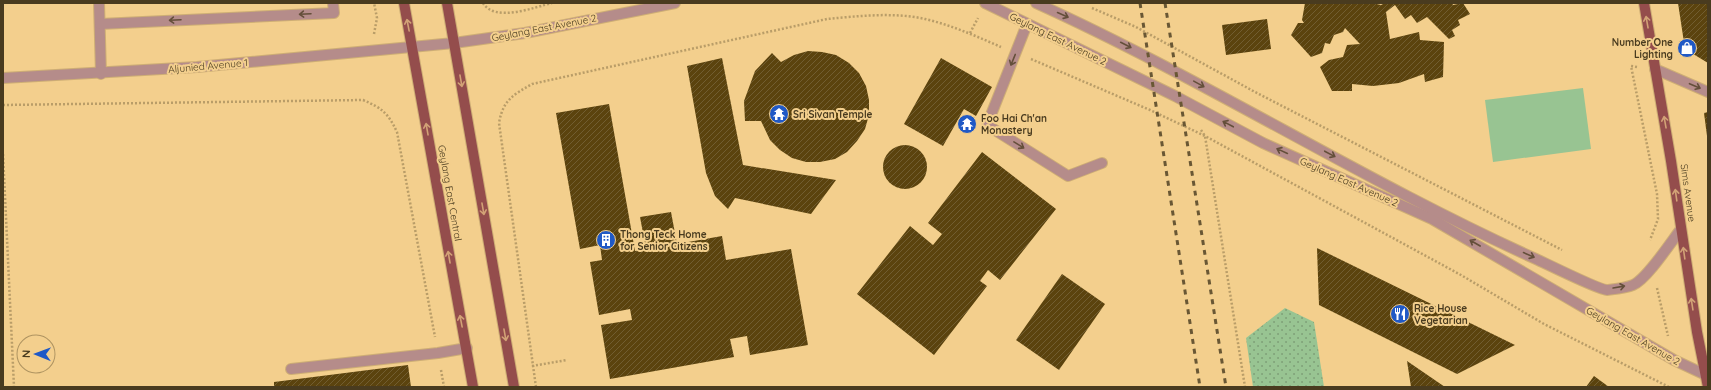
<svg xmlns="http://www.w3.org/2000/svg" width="1711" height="390" font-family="Quicksand,sans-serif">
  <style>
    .green { fill: url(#green-dots) }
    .pitch { fill: #98c492 }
    .building { fill: url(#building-hatch) }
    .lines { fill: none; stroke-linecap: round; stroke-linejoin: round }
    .minor-casing { stroke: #ceae75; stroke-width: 12 }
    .major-casing { stroke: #ceae75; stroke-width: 12 }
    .path { stroke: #b99d68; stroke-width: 2.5; stroke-dasharray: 2 2; stroke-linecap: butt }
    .minor { stroke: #b58c8a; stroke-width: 10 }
    .major { stroke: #944d4c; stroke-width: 10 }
    .rail { stroke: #695734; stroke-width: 3; stroke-dasharray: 5 5; stroke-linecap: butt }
    .oneway { stroke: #644f3a }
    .oneway2 { stroke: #d2a276 }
    .labels { text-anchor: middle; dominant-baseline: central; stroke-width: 4; stroke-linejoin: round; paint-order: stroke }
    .street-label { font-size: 10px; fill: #493b1f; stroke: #f3cf8d }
    .poi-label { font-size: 10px; font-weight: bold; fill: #493b1f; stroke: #f3cf8d; text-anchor: start }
  </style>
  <defs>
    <pattern id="green-dots" width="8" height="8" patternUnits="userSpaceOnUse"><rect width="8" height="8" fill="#98c492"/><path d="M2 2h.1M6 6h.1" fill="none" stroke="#7ea077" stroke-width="1.8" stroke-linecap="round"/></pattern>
    <pattern id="building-hatch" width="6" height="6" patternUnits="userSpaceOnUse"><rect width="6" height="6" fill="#5b430e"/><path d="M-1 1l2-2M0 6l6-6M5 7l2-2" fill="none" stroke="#715d31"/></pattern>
  </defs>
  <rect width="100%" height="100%" fill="#f3cf8d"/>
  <polygon class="green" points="1285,308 1314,322 1324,387 1253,387 1246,338"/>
  <polygon class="pitch" points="1583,88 1591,149 1493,162 1485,100"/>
  <g class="building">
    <polygon points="1305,3 1372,3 1381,5 1385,3 1452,3 1453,5 1463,3 1470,14 1458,20 1460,25 1452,30 1455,36 1449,39 1427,17 1417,23 1411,15 1405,19 1395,5 1386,12 1390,39 1419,32 1420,40 1444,42 1443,77 1425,82 1424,74 1399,83 1373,86 1352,84 1352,91 1332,91 1320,67 1329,60 1343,57 1347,45 1360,44 1345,28 1343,32 1334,35 1330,44 1325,43 1322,53 1311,57 1291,35 1298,23 1304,23 1302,20"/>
    <polygon points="1678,3 1708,3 1708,63 1685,49"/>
    <polygon points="1267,19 1271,49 1226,55 1222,25"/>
    <polygon points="808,51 822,52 836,55 849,63 859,73 866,86 869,100 869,115 865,129 857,141 847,152 835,159 820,162 806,162 792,158 780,150 770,140 761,121 745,121 744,101 755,71 772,53 781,62 794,55"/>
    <polygon points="722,58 743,165 836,180 811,214 735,198 728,209 715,196 706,173 687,66"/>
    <polygon points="941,58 992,87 976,116 964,109 943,146 904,124"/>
    <polygon points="609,104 635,251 646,249 640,217 671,212 677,244 722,236 726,260 791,249 808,345 750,355 747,336 730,339 734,357 610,379 601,325 632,320 630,309 599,315 590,262 602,260 600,245 580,249 556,113"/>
    <polygon points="1708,112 1708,136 1707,136 1704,113"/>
    <circle cx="905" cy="167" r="22"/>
    <polygon points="982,152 1056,209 1000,280 988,270 980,281 987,286 934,355 857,294 910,226 933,245 942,234 928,223"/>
    <polygon points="1317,248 1515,345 1457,374 1319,305"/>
    <polygon points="1062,274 1105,304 1059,370 1016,340"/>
    <polygon points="1407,361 1445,387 1411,387"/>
    <polygon points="408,365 411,387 274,387 274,382"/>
    <polygon points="1594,376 1609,387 1586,387"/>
  </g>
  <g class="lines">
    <g class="minor-casing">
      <g id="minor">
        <polyline points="99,3 101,74"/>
        <polyline points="985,3 1175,96 1263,143 1432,219 1674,360 1708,376"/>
        <path d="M1036 3C1206 80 1365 182 1536 259 1547 264 1599 290 1607 290 1615 289 1626 288 1633 285 1647 279 1671 242 1681 229"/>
        <polyline points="100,24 334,13 333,3"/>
        <polyline points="1027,24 987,125 1068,176 1102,163"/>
        <polyline points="1655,69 1708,92"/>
        <polyline points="3,78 197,67 454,43 525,33 675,3"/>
        <polyline points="291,369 438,353 467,348"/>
      </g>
    </g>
    <g class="major-casing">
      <g id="major">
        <polyline points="404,3 473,387"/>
        <polyline points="447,3 514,387"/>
        <polyline points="1644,3 1671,161 1697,332 1708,387"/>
      </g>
    </g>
    <g class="path">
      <path d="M483 3C495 23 535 7 552 3"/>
      <polyline points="1092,8 1136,27 1255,92 1562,250"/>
      <polyline points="970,33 978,18"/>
      <polyline points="374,34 377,18 374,3"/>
      <polyline points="1031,59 1150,110 1205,136 1461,275 1544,324 1669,387"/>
      <polyline points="1637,67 1631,66 1657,194 1658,219 1650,240"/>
      <path d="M3 105 363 100C382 108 388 113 397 132L435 337"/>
      <polyline points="1201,130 1205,136 1245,387"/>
      <polyline points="3,154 14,387"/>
      <polyline points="1657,288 1668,336"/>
      <polyline points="532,366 567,360"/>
      <polyline points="441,370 444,387"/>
      <path d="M536 387 499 123C503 100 513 95 532 84L827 19C858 16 895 12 925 19 951 25 976 36 1001 47"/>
    </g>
    <use href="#minor" class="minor"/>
    <use href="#major" class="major"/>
    <g class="rail">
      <polyline points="1140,3 1200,387"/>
      <polyline points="1165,3 1226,387"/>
    </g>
  </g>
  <defs><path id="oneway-shaft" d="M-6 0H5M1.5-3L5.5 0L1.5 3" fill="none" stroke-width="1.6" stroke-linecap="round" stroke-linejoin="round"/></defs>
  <g class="oneway">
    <use href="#oneway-shaft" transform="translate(305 14) rotate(177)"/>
    <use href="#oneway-shaft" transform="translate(1063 15) rotate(24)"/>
    <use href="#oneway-shaft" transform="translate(175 20) rotate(177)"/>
    <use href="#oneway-shaft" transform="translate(1126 45) rotate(27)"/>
    <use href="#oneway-shaft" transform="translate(1013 60) rotate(112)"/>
    <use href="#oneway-shaft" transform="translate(1199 84) rotate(29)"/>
    <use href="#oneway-shaft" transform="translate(1695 86) rotate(23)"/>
    <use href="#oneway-shaft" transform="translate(1228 124) rotate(-152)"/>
    <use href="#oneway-shaft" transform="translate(1019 145) rotate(32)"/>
    <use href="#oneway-shaft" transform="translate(1282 151) rotate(-155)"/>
    <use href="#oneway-shaft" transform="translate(1330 154) rotate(28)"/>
    <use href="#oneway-shaft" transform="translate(1475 243) rotate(-150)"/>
    <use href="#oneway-shaft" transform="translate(1529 255) rotate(24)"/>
    <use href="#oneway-shaft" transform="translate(1619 287) rotate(-10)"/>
  </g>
  <g class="oneway2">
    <use href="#oneway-shaft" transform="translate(1647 22) rotate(-100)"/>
    <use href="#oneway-shaft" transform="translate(408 25) rotate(-101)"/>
    <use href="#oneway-shaft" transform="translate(461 81) rotate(80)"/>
    <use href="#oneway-shaft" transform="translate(1665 122) rotate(-100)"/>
    <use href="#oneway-shaft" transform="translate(427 129) rotate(-100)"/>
    <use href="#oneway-shaft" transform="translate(1676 195) rotate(-98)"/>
    <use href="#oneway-shaft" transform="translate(483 209) rotate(80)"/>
    <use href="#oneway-shaft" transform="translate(1684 253) rotate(-98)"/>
    <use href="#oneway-shaft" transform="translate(449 257) rotate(-100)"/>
    <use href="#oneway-shaft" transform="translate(1692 304) rotate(-99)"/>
    <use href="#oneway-shaft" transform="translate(461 321) rotate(-101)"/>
    <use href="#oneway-shaft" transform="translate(505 335) rotate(80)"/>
  </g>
  <defs>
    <g id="shop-disc" transform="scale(1)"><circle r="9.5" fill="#2059c6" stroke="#f3cf8d"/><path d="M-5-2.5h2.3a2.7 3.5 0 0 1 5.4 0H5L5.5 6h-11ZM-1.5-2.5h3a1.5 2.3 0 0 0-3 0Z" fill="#fff"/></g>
    <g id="temple-disc" transform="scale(1)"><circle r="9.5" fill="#2059c6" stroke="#f3cf8d"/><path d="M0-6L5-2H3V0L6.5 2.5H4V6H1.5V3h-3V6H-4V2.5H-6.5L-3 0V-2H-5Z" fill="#fff"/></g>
    <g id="building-disc" transform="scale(1)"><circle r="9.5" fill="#2059c6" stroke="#f3cf8d"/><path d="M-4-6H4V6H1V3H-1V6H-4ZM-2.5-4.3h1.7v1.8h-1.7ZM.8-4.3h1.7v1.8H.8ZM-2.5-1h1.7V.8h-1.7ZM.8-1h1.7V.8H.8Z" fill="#fff"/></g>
    <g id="restaurant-disc" transform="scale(1)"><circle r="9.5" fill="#2059c6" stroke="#f3cf8d"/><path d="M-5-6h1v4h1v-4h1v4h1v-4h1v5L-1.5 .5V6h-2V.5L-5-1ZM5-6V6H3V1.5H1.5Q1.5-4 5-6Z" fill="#fff"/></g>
  </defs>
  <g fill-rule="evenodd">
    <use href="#shop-disc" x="1687" y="48"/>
    <use href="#temple-disc" x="779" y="114"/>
    <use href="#temple-disc" x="967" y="124"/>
    <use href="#building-disc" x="606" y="240"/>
    <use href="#restaurant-disc" x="1400" y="314"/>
  </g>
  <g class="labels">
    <g class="street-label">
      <text transform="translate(544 28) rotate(-11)">Geylang East Avenue 2</text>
      <text transform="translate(1058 39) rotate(26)">Geylang East Avenue 2</text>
      <text transform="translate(208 66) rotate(-5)">Aljunied Avenue 1</text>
      <text transform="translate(1349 182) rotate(24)">Geylang East Avenue 2</text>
      <text transform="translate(450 193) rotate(80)">Geylang East Central</text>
      <text transform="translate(1688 193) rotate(82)">Sims Avenue</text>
      <text transform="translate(1633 336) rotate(30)">Geylang East Avenue 2</text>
    </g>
    <g class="poi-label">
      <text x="1673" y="42" text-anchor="end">Number One<tspan x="1673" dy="12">Lighting</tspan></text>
      <text x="793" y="114">Sri Sivan Temple</text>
      <text x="981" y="118">Foo Hai Ch'an<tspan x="981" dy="12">Monastery</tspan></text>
      <text x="620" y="234">Thong Teck Home<tspan x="620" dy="12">for Senior Citizens</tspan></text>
      <text x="1414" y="308">Rice House<tspan x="1414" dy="12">Vegetarian</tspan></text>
    </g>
  </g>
  <rect width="1711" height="390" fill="none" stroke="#493b1f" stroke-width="8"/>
  <g transform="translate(36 354) rotate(271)"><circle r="19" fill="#f3cf8d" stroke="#af9461"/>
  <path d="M0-3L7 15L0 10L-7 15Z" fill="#2059c6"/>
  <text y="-6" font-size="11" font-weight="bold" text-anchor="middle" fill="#493b1f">N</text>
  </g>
</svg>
